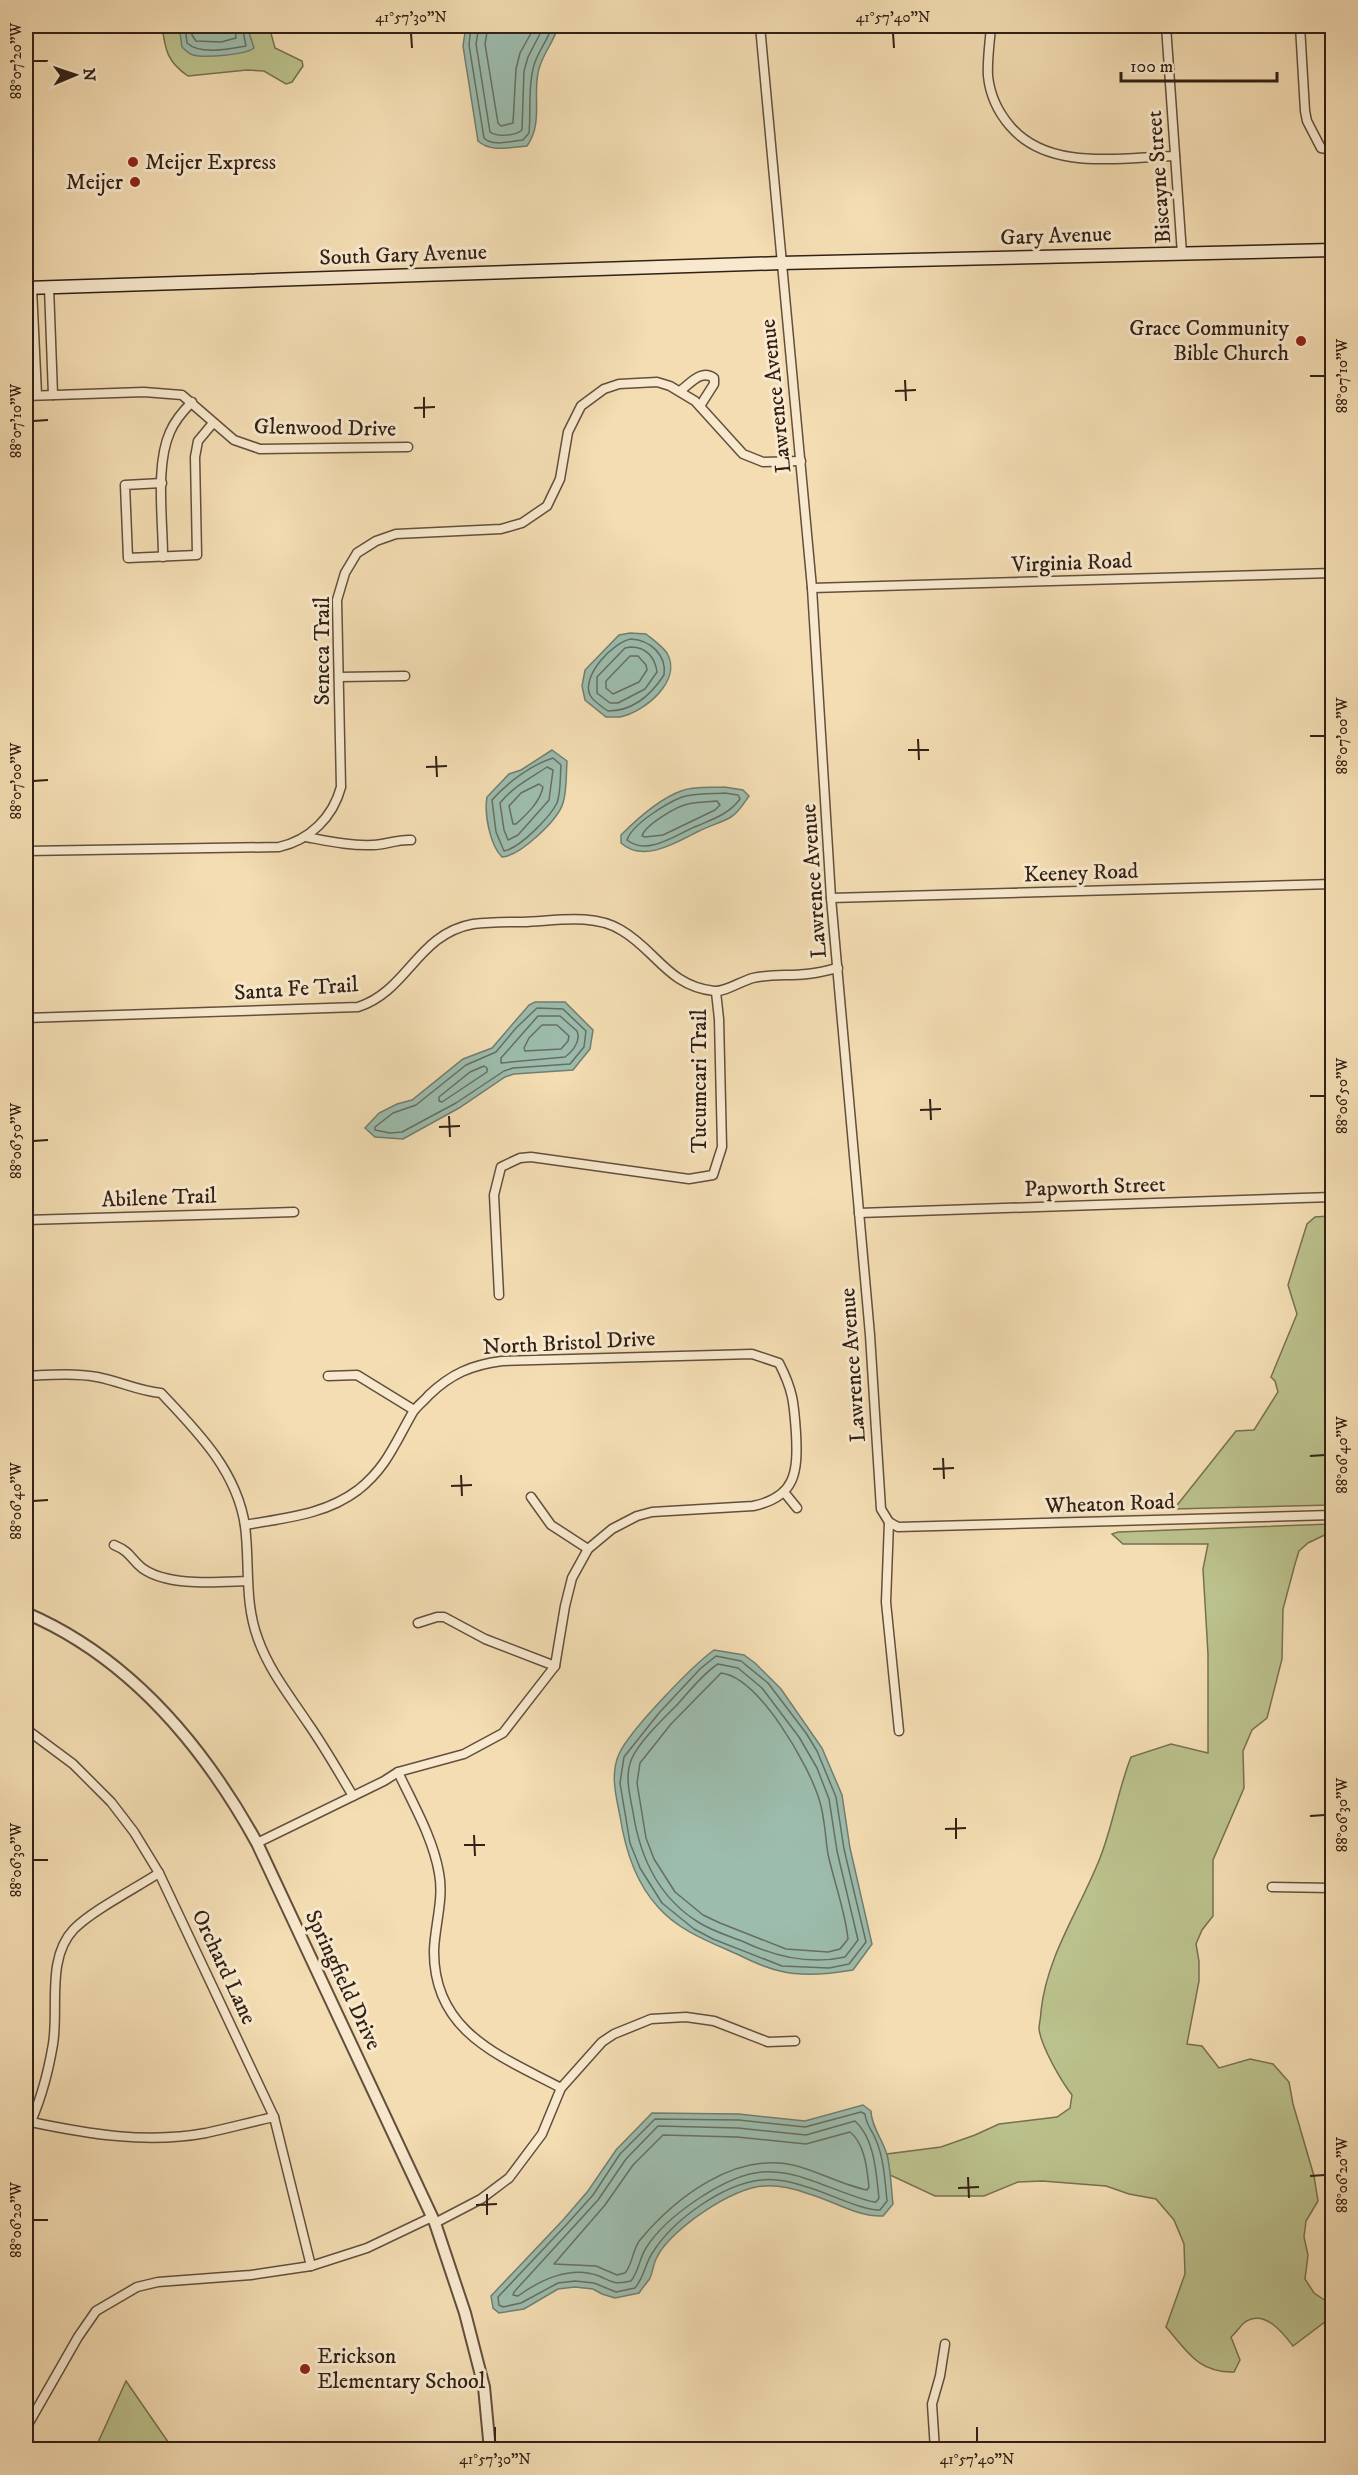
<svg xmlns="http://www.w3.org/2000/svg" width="1358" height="2475" font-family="'IM FELL DW Pica',serif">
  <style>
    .green { fill: #bbc18c; stroke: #767051; stroke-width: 1.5 }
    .water { fill: #9cbcad; stroke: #717e71; stroke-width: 1.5 }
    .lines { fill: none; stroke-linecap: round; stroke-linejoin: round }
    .shore { stroke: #666e62; stroke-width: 1.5 }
    .minor-casing { stroke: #624f3d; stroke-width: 11 }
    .tertiary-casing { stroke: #624f3d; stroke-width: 14 }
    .secondary-casing { stroke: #312016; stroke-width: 15 }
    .minor { stroke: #f8e9ce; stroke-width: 8 }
    .tertiary { stroke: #f8e9ce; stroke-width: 10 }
    .secondary { stroke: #f8e9ce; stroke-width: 12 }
    .ticks { fill: none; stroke: #312016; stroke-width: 2 }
    .poi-dot { fill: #8f2418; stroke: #f8e9ce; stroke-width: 2 }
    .labels { text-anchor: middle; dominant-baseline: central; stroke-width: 6; stroke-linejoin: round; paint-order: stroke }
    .poi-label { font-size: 22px; fill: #312016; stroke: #f8e9ce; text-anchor: start }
    .street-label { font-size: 22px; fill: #312016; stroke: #f8e9ce }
    .neatline { fill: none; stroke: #312016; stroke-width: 2 }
    .ticks-label { font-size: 15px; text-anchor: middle; fill: #312016 }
  </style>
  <rect width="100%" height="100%" fill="#f4ddb3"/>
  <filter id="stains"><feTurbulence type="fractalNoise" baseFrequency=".00333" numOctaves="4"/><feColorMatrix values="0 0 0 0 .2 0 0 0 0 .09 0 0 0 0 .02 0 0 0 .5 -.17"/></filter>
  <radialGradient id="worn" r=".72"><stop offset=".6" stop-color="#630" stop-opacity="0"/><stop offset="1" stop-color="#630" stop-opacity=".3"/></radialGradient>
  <g class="green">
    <path d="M162 26H269L275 48 302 61 303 66 292 82 286 84 264 71 247 70 188 76C167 62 165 49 162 26Z"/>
    <polygon points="1329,1216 1332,1219 1332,1505 1174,1509 1236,1431 1254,1430 1278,1392 1275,1381 1271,1377 1297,1314 1288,1285 1307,1224 1315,1217"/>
    <path d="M1331 1524V1532L1308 1543 1299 1551 1295 1564 1283 1609 1282 1659 1267 1718 1252 1730 1243 1751 1244 1788 1213 1860V1916L1202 1930 1196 1944 1199 1961V1981L1187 2044 1202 2046 1219 2068 1250 2059 1273 2064 1289 2082 1293 2104 1314 2176 1318 2201 1306 2221 1304 2237 1308 2255 1305 2279 1314 2293 1332 2305 1330 2318 1293 2346C1283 2333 1265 2309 1245 2322 1240 2326 1236 2333 1231 2337L1240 2360 1234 2372C1198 2373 1187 2351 1166 2327L1185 2274 1184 2244 1174 2220 1156 2199 1129 2194 1106 2186 1042 2181 1018 2182 984 2196H935L890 2175 887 2154 941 2147 975 2135 999 2124 1057 2117 1070 2108 1072 2095C1061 2081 1041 2046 1039 2029 1039 2024 1041 2017 1041 2011 1047 1955 1080 1909 1100 1858 1113 1825 1118 1790 1131 1757L1171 1744 1208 1753V1654L1203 1569 1208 1544H1123L1112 1534 1118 1532Z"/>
    <polygon points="126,2381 173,2449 95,2449"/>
  </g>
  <g class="water">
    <path d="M179 26H247L254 48C245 55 205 58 193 55 189 54 185 50 182 47Z"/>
    <path d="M466 26H558C554 43 541 55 538 73 533 98 543 123 527 146 511 147 491 153 478 141L463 46Z"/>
    <path d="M630 633 646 634C652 639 662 646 667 653 683 681 644 712 620 717 616 717 610 717 606 717L585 700 582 686 585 670 619 635Z"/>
    <path d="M552 750 567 761C566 775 567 790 563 803 558 820 520 856 502 857 490 845 484 814 487 797L509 774 521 770Z"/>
    <path d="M724 787 743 790 749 796C744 803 738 813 731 817 721 823 708 826 697 832 676 843 643 863 621 843V835C638 818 659 799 681 791 693 786 712 788 724 787Z"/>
    <polygon points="535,1002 565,1002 593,1030 590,1049 573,1070 514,1074 505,1077 459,1108 403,1139 375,1137 365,1128 379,1113 397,1104 412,1100 463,1059 492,1048 529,1005"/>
    <path d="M714 1650 744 1655 755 1663 781 1689 822 1748 842 1795 850 1848 872 1944 853 1970C830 1974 803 1977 780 1971 766 1968 751 1961 739 1955 710 1942 679 1931 658 1907 635 1882 625 1849 620 1816 616 1796 610 1774 619 1754 630 1730 692 1666 714 1650Z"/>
    <path d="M863 2105 871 2111C871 2126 883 2140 887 2155 891 2171 891 2188 893 2204L883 2216C857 2217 834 2201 809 2194 795 2189 781 2185 765 2186 734 2186 670 2230 657 2257 653 2264 653 2272 650 2278 647 2283 642 2288 639 2293L615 2298 602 2294 593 2289 575 2287 558 2289 524 2309 499 2313 493 2308 491 2296 563 2220 588 2191 616 2150 652 2113 739 2114 805 2121Z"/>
  </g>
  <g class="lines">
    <g class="shore">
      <path d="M185 26 187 43C200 55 229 49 246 46L242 26"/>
      <polyline points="192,26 192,35 196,41 221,42 236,38 235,26"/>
      <path d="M471 26 469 45 484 138C493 147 511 141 523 140L529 133C531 112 528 89 533 69 536 53 548 41 552 26"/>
      <path d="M479 26 476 44 490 132C497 137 515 136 522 130L524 71 528 57 544 26"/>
      <polyline points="488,26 485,44 498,123 501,126 513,123 516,69 520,53 535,26"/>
      <path d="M631 639C650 640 667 655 664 675 651 695 633 711 608 711 602 707 593 701 590 695 581 676 613 642 631 639Z"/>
      <path d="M631 647C646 647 655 657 657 672L645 689 618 703H610L597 693V677L625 648Z"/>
      <polygon points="630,656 638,656 646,665 647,670 639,682 613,694 606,688 606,681"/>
      <path d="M553 758 561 765C560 776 561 792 557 803 550 817 520 848 504 851L496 832 492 800C508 782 531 765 553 758Z"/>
      <path d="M547 767 553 770 549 800 518 835 508 840 504 830 500 803C514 786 529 779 547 767Z"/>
      <path d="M539 784 543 787C540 802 527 814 516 824H513L509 806 521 793Z"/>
      <path d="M725 793 738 795 740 799C729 814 713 819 697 826 678 833 648 857 627 840 632 824 667 803 682 797 694 793 711 794 725 793Z"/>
      <path d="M717 801 720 805 715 810 663 835 645 837 642 836C645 825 677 806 688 804 697 802 708 802 717 801Z"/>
      <polygon points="537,1008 563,1009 586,1031 584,1047 570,1064 513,1068 504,1071 456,1103 402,1132 390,1133 375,1130 375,1127 393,1113 416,1105 466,1065 496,1052 516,1028"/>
      <path d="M538 1016H560L577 1031C581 1041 573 1051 565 1057L501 1063V1058Z"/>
      <polygon points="542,1025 557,1025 569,1036 568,1041 561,1049 525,1051 524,1048 529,1038"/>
      <polygon points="484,1066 487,1068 487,1072 442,1102 439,1101 439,1097 470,1072"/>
      <polygon points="716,1656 741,1661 768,1683 806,1733 817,1751 836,1797 844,1849 866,1942 849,1964 829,1968 782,1966 713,1939 694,1929 662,1903 640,1868 630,1843 620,1783 624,1757 659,1713 700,1669"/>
      <path d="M718 1664 738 1668 762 1688 799 1737 817 1768 829 1799 837 1851 858 1940 845 1957C810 1965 776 1957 744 1942 729 1936 712 1931 698 1922 658 1897 640 1858 633 1812 630 1795 624 1776 632 1758 640 1741 662 1720 676 1706 689 1692 702 1674 718 1664Z"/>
      <path d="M721 1673C759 1677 809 1766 819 1799 825 1817 825 1836 828 1854 834 1882 845 1910 848 1939L840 1949 828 1952 786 1949 720 1923 703 1915 675 1892 654 1859 646 1838 637 1783 640 1763 671 1724Z"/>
      <path d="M861 2112 865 2114C866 2125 872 2130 876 2140 884 2159 885 2181 887 2201L880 2210C863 2211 826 2192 807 2187 792 2182 777 2178 761 2180 723 2184 673 2220 653 2252 645 2263 645 2276 635 2288L616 2292 594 2283 575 2281 558 2283 521 2303 503 2307 499 2305 498 2297 567 2224 593 2195 620 2154 655 2119 739 2120 805 2127Z"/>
      <path d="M855 2121C875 2139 876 2173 879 2198L876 2202C867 2203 821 2183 807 2179 793 2174 778 2171 762 2172 725 2175 665 2217 646 2248 639 2259 639 2271 631 2281 614 2285 613 2282 599 2276 571 2265 540 2280 518 2296L513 2295 514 2292 598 2200 626 2159 658 2126 738 2128 806 2135Z"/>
      <path d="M850 2132C865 2144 867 2169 869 2187L867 2190C842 2185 818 2171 793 2165 734 2152 675 2198 640 2240 632 2250 633 2264 625 2273L617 2275 596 2266 554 2264 605 2205 633 2165 663 2135 737 2137 806 2144Z"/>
    </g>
    <g class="minor-casing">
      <g id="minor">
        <polyline points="760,26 812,588 831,898 870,1335 881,1509 889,1522 886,1602 899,1731"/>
        <path d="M991 26C990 42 987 59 988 76 990 95 998 112 1010 126 1049 172 1121 157 1175 156"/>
        <polyline points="1166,26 1182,254"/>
        <polyline points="1300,26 1305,111 1307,121 1321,148 1332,150"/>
        <polyline points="49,287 53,395"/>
        <polyline points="32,288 37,395"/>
        <path d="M680 391C691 383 701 369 714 378V384L700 406"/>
        <polyline points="26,396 144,392 182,395 234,440 260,449 408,447"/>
        <polyline points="162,483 125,485 128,558 197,555 195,457 198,441 213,423"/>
        <path d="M163 557C163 520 155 465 170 432 175 420 183 411 192 402"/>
        <polyline points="812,588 1332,573"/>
        <polyline points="339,677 405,676"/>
        <path d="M306 837C328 841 350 846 373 845 386 845 397 839 411 840"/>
        <path d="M26 851 279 847C310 840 333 817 341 787L337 600 345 573 357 553 376 541 396 534 501 529 522 523 547 506 560 479 568 432 581 406 604 389 619 384 657 382 670 386 695 401 743 454 763 462 801 461"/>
        <polyline points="831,898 1332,884"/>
        <path d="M26 1018 358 1007C408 991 417 934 473 924 490 922 507 922 523 922 555 921 593 913 621 930 656 950 668 986 714 991 726 992 741 981 753 978 770 974 789 976 807 974 818 973 828 970 838 968"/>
        <polyline points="859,1213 1332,1197"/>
        <polyline points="26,1220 294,1212"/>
        <polyline points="499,1295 494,1195 501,1167 520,1158 531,1157 689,1179 713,1175 722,1147 719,1019 716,992"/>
        <path d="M26 1376C49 1375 73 1373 97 1377 119 1381 138 1391 161 1393 197 1431 237 1471 245 1526 250 1564 244 1602 258 1639 269 1670 289 1695 307 1722 324 1746 338 1771 353 1796"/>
        <polyline points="328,1376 357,1375 414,1410"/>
        <polyline points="784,1492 797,1508"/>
        <polyline points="531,1497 551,1525 588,1549"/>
        <polyline points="889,1522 898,1527 1332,1515"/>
        <path d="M245 1525C284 1518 325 1515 358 1490 387 1467 395 1443 413 1412 417 1406 424 1401 429 1395 451 1374 471 1365 502 1361L752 1354 779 1363C793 1390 794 1403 796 1433 798 1472 796 1497 753 1506L652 1512 637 1516 612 1529 588 1549 572 1578 565 1606 555 1666 503 1733 464 1754 398 1772 384 1781 257 1843"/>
        <path d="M114 1545C131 1552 130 1558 142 1568 168 1587 217 1582 247 1581"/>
        <polyline points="418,1623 437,1617 444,1617 485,1639 555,1666"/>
        <polyline points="26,1729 73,1764 111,1802 134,1832 159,1873 274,2117 311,2266"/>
        <path d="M398 1772C413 1804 433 1838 439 1873 444 1899 435 1924 434 1950 433 2032 500 2056 561 2088"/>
        <polyline points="1272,1887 1332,1888"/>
        <path d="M31 2122C88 2134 147 2144 206 2133 229 2128 251 2122 274 2117"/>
        <path d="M26 2132C39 2106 48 2074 53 2044 59 2008 46 1958 74 1929 93 1910 136 1888 159 1873"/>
        <polyline points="435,2223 481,2199 509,2178 542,2134 561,2088 602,2042 614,2034 651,2019 686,2017 714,2021 768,2042 795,2041"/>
        <polyline points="26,2428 78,2337 96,2311 137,2287 158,2282 251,2275 311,2266 367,2248 432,2217"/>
        <polyline points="935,2450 932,2404 940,2376 945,2344"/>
      </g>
    </g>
    <g class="tertiary-casing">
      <path id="tertiary" d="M26 1613C129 1657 204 1747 257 1843L435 2223 465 2313 484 2387 490 2450"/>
    </g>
    <g class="secondary-casing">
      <polyline id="secondary" points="26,288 781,263 1332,250"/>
    </g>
    <use href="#minor" class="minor"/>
    <use href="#tertiary" class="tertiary"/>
    <use href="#secondary" class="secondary"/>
  </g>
  <path class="ticks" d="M411 33 412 48M893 33 894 48M33 61H48M1310 376H1325M905 380 906 401M895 391 916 390M424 397V418M414 408 435 407M33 421 48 420M1310 736H1325M918 739 919 760M908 750H929M436 756 437 777M426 767 447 766M33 781 48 780M1310 1096H1325M930 1099 931 1120M920 1110 941 1109M449 1116 450 1137M439 1127 460 1126M33 1141 48 1140M1310 1456 1325 1455M943 1458 944 1479M933 1469 954 1468M461 1475 462 1496M451 1486 472 1485M33 1501 48 1500M1310 1816 1325 1815M956 1818V1839M945 1829 966 1828M474 1835 475 1856M464 1845H485M33 1860H48M1310 2176 1325 2175M968 2177 969 2198M958 2188 979 2187M487 2194V2215M476 2205 497 2204M33 2220H48M495 2427V2442M977 2427V2442"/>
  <g class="poi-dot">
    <circle cx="133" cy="162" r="6"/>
    <circle cx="135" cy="182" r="6"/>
    <circle cx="1301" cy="341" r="6"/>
    <circle cx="305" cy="2369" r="6"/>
  </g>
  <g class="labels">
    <g class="poi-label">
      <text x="145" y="162">Meijer Express</text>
      <text x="123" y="182" text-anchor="end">Meijer</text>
      <text x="1289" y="328" text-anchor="end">Grace Community<tspan x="1289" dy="25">Bible Church</tspan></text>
      <text x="317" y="2356">Erickson<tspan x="317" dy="25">Elementary School</tspan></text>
    </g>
    <g class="street-label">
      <text transform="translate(1159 177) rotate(-94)">Biscayne Street</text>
      <text transform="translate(1056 236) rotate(-2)">Gary Avenue</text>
      <text transform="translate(403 255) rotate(-2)">South Gary Avenue</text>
      <text transform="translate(776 396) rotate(-96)">Lawrence Avenue</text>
      <text transform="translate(325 428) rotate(1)">Glenwood Drive</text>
      <text transform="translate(1072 563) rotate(-2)">Virginia Road</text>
      <text transform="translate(322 651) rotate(-90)">Seneca Trail</text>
      <text transform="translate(1081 873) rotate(-2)">Keeney Road</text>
      <text transform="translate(814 881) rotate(-94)">Lawrence Avenue</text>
      <text transform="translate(296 989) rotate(-4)">Santa Fe Trail</text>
      <text transform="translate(699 1081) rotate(-90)">Tucumcari Trail</text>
      <text transform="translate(1095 1187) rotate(-2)">Papworth Street</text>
      <text transform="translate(159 1198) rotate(-2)">Abilene Trail</text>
      <text transform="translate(569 1343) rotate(-3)">North Bristol Drive</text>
      <text transform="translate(853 1365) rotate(-94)">Lawrence Avenue</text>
      <text transform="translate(1110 1504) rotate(-2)">Wheaton Road</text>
      <text transform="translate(224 1967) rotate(65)">Orchard Lane</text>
      <text transform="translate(343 1980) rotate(65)">Springfield Drive</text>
    </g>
  </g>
  <rect width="1358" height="2475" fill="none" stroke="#f4ddb3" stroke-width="66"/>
  <g transform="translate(75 75) rotate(88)" stroke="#f8e9ce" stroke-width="4.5" paint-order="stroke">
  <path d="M0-4.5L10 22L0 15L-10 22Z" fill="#312016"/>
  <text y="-9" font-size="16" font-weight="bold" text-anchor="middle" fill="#312016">N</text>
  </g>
  <path d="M1121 72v9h156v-9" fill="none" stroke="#312016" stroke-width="3"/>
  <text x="1130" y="72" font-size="18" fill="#312016" stroke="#f8e9ce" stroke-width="4.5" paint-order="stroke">100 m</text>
  <rect x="33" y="33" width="1292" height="2409" class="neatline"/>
  <g class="ticks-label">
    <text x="411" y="22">41°57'30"N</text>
    <text x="893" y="22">41°57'40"N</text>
    <text transform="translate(16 61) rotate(-90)" y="5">88°07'20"W</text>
    <text transform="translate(1342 376) rotate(-90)" y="5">88°07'10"W</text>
    <text transform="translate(16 421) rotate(-90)" y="5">88°07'10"W</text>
    <text transform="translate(1342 736) rotate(-90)" y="5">88°07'00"W</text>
    <text transform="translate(16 781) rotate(-90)" y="5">88°07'00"W</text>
    <text transform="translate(1342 1096) rotate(-90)" y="5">88°06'50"W</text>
    <text transform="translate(16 1141) rotate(-90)" y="5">88°06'50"W</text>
    <text transform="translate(1342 1455) rotate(-90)" y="5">88°06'40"W</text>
    <text transform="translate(16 1501) rotate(-90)" y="5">88°06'40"W</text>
    <text transform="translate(1342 1815) rotate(-90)" y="5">88°06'30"W</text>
    <text transform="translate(16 1860) rotate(-90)" y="5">88°06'30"W</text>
    <text transform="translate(1342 2175) rotate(-90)" y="5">88°06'20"W</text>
    <text transform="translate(16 2220) rotate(-90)" y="5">88°06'20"W</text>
    <text x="495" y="2464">41°57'30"N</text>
    <text x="977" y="2464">41°57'40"N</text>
  </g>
  <rect width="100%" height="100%" filter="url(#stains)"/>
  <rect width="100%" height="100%" fill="url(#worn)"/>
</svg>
